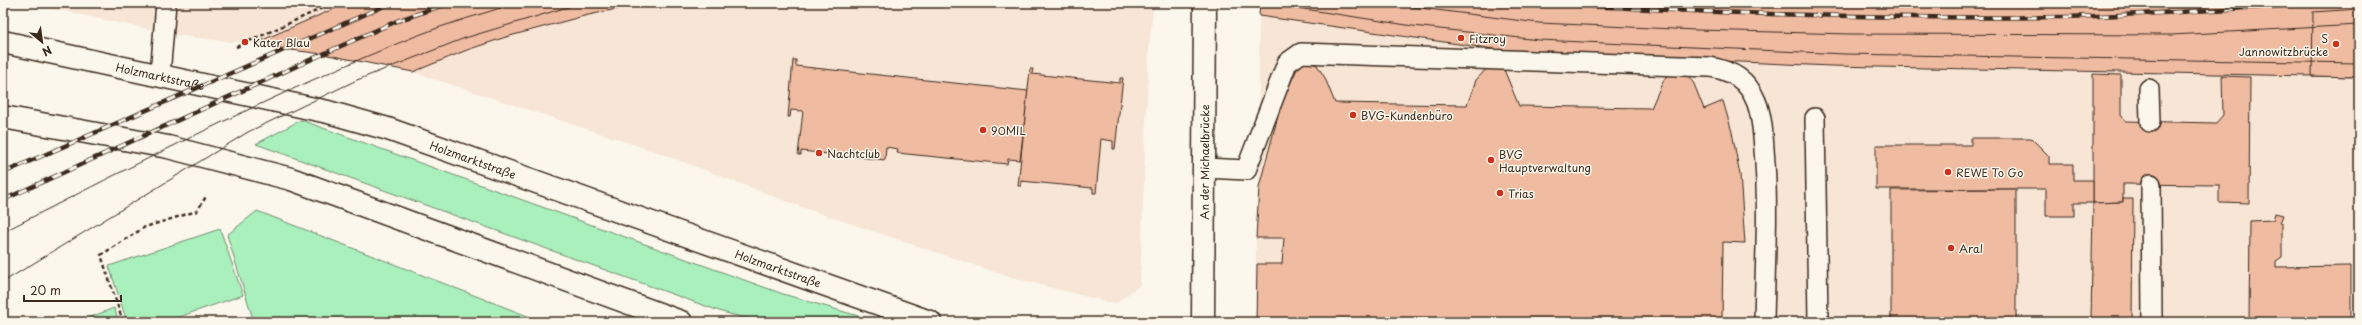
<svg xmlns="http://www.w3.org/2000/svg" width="2362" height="325" font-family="'Playpen Sans',sans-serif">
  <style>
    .built { fill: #f7e5d6 }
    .green { fill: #a9f0bd; stroke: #728d6e }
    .building { fill: #efbba1; stroke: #3b2a1e }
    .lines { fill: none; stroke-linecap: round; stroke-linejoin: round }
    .lane-casing { stroke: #3b2a1e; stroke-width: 22 }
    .secondary-casing { stroke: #3b2a1e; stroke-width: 25 }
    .path { stroke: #3b2a1e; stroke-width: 2.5; stroke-dasharray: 4 3; stroke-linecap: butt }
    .lane { stroke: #fbf7ec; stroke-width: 19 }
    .secondary { stroke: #fbf7ec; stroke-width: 22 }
    .tram { stroke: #3b2a1e; stroke-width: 1 }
    .rail-casing { stroke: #3b2a1e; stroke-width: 4.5 }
    .rail { stroke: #fbf7ec; stroke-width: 3; stroke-dasharray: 9; stroke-linecap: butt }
    .poi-dot { fill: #c8321e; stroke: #fbf7ec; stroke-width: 1.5 }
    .labels { text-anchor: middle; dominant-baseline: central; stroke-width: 3; stroke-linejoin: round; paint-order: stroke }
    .poi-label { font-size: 11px; fill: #3b2a1e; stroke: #fbf7ec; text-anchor: start }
    .street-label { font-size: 11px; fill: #3b2a1e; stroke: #fbf7ec }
  </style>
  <rect width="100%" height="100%" fill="#fbf7ec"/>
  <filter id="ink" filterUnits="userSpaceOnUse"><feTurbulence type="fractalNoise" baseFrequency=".025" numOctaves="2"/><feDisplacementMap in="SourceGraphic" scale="8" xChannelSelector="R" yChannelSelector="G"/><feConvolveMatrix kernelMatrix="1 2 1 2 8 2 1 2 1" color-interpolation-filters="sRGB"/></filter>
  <g filter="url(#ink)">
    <g class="built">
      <polygon points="26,3 1154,3 1149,46 1140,285 1115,304 1010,277 807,209 657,152 413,72 258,42 231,42 176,35"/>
      <polygon points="1259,16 1515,52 1831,66 2359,77 2359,322 1256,322 1256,237 1259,187"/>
    </g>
    <g class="green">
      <polygon points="301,120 783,294 879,322 760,322 722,312 256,144"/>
      <polygon points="257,211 543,322 254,322 227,235"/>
      <polygon points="220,229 243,295 164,322 127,322 109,266"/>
      <polygon points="114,308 119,322 78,322"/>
    </g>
    <g class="building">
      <polygon points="347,3 645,3 584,16 506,37 467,50 413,72 323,54 283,49 258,42"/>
      <polygon points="1260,3 2359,3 2359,77 1831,66 1515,52 1259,16"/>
      <polygon points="2359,9 2359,77 2312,76 2313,12"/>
      <polygon points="793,60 796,60 796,66 1028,91 1020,160 1008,159 1007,164 897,153 898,149 886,147 885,160 801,151 801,155 798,155 803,111 791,110 790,117 788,117"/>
      <polygon points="1310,62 1317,65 1325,78 1335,103 1467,105 1476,80 1489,66 1502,67 1505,72 1519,106 1651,108 1663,81 1668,74 1686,72 1694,84 1704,109 1723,101 1732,132 1740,175 1745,243 1723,242 1722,322 1256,322 1257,264 1282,264 1284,238 1256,238 1259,187 1282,101 1297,69 1304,63"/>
      <polygon points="1030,69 1033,69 1032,74 1120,83 1120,78 1123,78 1115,149 1113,149 1113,141 1101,139 1096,193 1093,193 1093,188 1021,181 1021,186 1018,186"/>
      <polygon points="2093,74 2121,75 2121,115 2125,121 2216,123 2223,115 2222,76 2250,77 2249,203 2219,202 2219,185 2123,184 2123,202 2093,203"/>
      <polygon points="1971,138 2031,138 2049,156 2049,164 2073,164 2073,180 2093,180 2093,203 2074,203 2074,216 2046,216 2046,189 1876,189 1876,145 1971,145"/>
      <polygon points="2016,189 2016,322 1891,322 1891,190"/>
      <polygon points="2123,199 2133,199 2132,322 2091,322 2093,203 2123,202"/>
      <polygon points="2275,213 2283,215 2280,223 2282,223 2282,257 2276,261 2276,267 2351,266 2351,322 2249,322 2250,221 2273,220"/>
    </g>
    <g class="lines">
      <g class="lane-casing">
        <g id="lane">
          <polyline points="160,75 166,3"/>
          <polyline points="2149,89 2150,122"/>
          <polyline points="1815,118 1818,322"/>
          <path d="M1205 168 1246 170 1287 63 1301 53 1710 67C1732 71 1747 79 1756 101 1762 115 1763 134 1764 149 1769 206 1765 264 1764 322"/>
          <polyline points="2151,184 2152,322"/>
        </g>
      </g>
      <g class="secondary-casing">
        <g id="secondary">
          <path id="s1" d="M3 42 328 112 388 129 930 322"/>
          <polyline points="3,117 168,147 291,179 681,322"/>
          <path id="s2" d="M1203 322 1205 3"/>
        </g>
      </g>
      <g class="path">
        <polyline points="236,47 334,3"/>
        <polyline points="123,322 101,255 145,227 197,211 207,195"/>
      </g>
      <use href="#lane" class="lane"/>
      <use href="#secondary" class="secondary"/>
      <g class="tram">
        <polyline points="1266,3 1413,26 1539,40 1845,54 2359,63"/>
        <polyline points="1381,3 1539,23 1697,30 1850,34 2172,35 2359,25"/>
        <path d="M3 232C138 163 274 93 416 36 448 23 483 14 516 3"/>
        <polyline points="3,282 248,132 357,80 465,38 581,3"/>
      </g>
      <g class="rail-casing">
        <g id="rail">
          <path d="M1542 3C1715 14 1889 19 2063 17 2150 15 2239 8 2326 3"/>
          <polyline points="3,173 391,3"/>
          <polyline points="3,200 323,54 397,21 449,3"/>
        </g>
      </g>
      <use href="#rail" class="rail"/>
    </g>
  </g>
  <g class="poi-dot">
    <circle cx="1461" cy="38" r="4"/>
    <circle cx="245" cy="42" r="4"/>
    <circle cx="2336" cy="44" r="4"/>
    <circle cx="1353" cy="115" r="4"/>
    <circle cx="983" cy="130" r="4"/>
    <circle cx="819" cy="153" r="4"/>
    <circle cx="1491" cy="160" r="4"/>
    <circle cx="1948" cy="172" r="4"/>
    <circle cx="1500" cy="193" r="4"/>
    <circle cx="1951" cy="248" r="4"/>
  </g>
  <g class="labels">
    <g class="poi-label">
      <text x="1469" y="38">Fitzroy</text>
      <text x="2328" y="38" text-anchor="end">S<tspan x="2328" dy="13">Jannowitzbrücke</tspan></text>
      <text x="253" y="42">Kater Blau</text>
      <text x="1361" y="115">BVG-Kundenbüro</text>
      <text x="991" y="130">90MIL</text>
      <text x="827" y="153">Nachtclub</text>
      <text x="1499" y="154">BVG<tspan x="1499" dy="13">Hauptverwaltung</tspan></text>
      <text x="1956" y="172">REWE To Go</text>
      <text x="1508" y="193">Trias</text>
      <text x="1959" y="248">Aral</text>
    </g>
    <g class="street-label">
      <text stroke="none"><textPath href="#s1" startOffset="161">Holzmarktstraße</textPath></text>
      <text stroke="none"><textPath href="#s1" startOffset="485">Holzmarktstraße</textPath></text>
      <text stroke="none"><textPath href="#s2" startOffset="160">An der Michaelbrücke</textPath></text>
      <text stroke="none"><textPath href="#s1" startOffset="809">Holzmarktstraße</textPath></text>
    </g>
  </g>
  <rect width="2362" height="325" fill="none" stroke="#fbf7ec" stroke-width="16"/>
  <rect x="8" y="8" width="2346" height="309" fill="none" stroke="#3b2a1e" stroke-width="1.5" filter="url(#ink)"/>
  <g transform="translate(42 42) rotate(151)" stroke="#fbf7ec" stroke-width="3" paint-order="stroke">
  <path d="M0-3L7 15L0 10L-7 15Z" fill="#3b2a1e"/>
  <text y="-6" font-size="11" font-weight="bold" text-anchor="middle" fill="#3b2a1e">N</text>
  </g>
  <path d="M24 295v6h97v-6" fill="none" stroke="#3b2a1e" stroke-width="2"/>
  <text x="30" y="295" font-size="12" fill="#3b2a1e" stroke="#fbf7ec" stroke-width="3" paint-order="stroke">20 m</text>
</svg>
